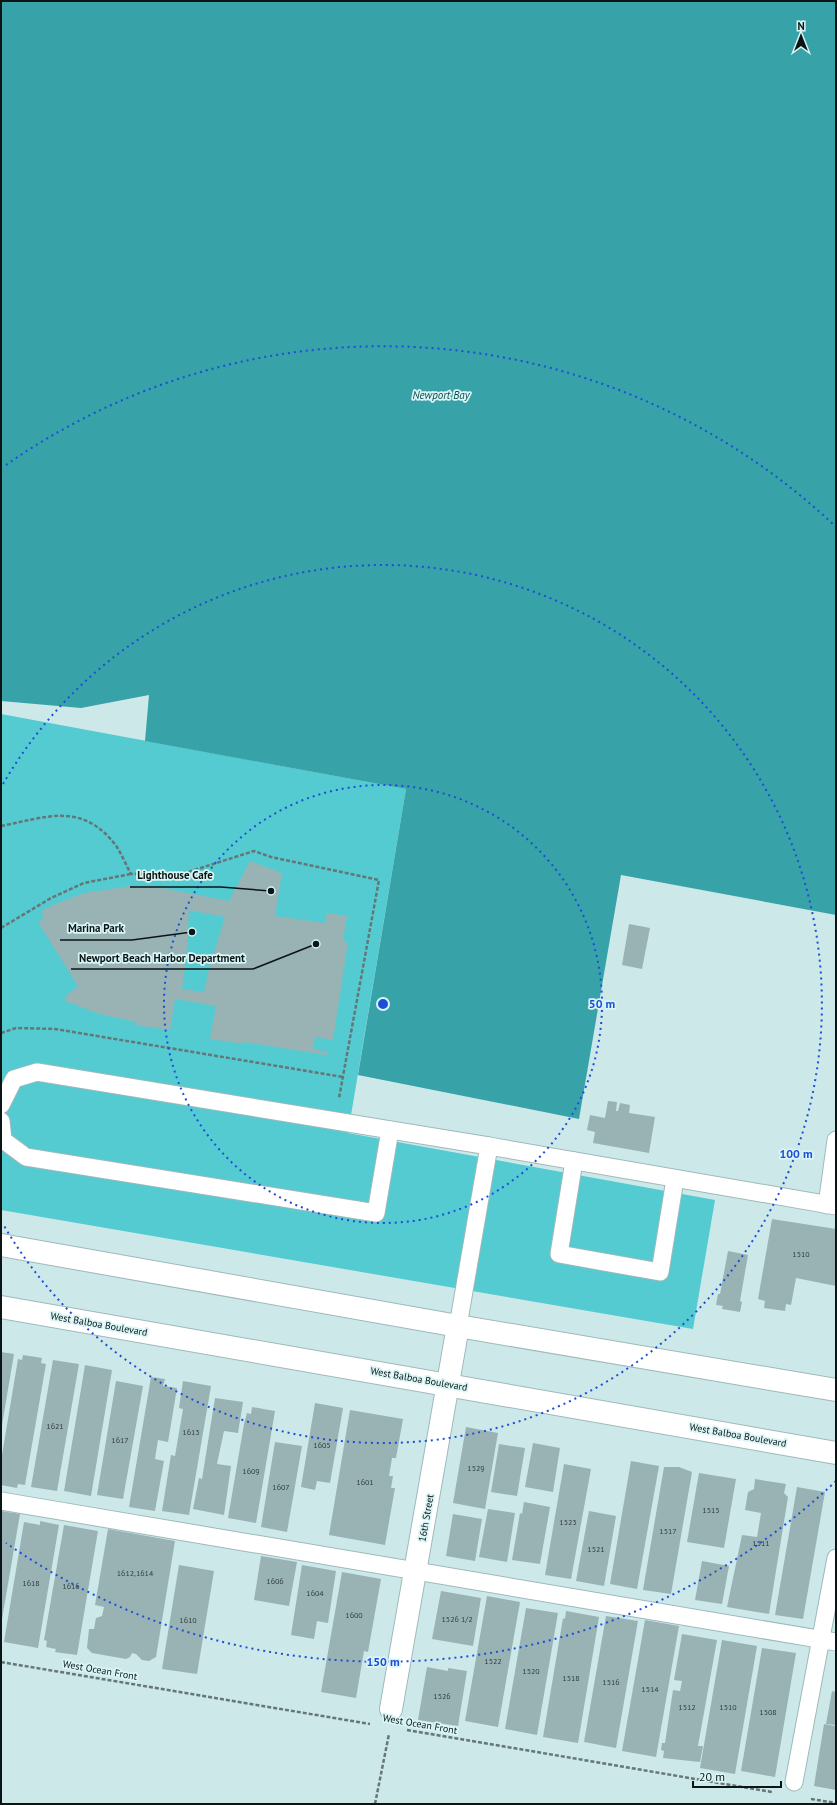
<svg xmlns="http://www.w3.org/2000/svg" width="837" height="1805" font-family="'PT Sans',sans-serif">
  <style>
    .green { fill: #54cbd1 }
    .water { fill: #37a2a7 }
    .building { fill: #99b3b4; fill-rule: evenodd }
    .lines { fill: none; stroke-linecap: round; stroke-linejoin: round }
    .lane-casing { stroke: #9fb9ba; stroke-width: 19 }
    .street-casing { stroke: #9fb9ba; stroke-width: 24 }
    .primary-casing { stroke: #9fb9ba; stroke-width: 24 }
    .path { stroke: #657677; stroke-width: 2.5; stroke-dasharray: 4 2; stroke-linecap: butt }
    .lane { stroke: #fff; stroke-width: 17 }
    .street { stroke: #fff; stroke-width: 22 }
    .primary { stroke: #fff; stroke-width: 22 }
    .ring { fill: none; stroke: #1d4ed8; stroke-width: 2; stroke-dasharray: 2 4 }
    .labels { text-anchor: middle; dominant-baseline: central; stroke-width: 3.5; stroke-linejoin: round; paint-order: stroke }
    .number-label { font-size: 8px; fill: #2f3c3e }
    .street-label { font-size: 10px; fill: #0c1516; stroke: #daf5f6 }
    .water-label { font-size: 11px; font-style: italic; fill: #0d4c4f; stroke: #daf5f6 }
    .centre { fill: #1d4ed8; stroke: #daf5f6; stroke-width: 2 }
    .ring-label { font-size: 12px; text-anchor: middle; font-weight: bold; fill: #1d4ed8; stroke: #daf5f6; stroke-width: 3.5; stroke-linejoin: round; paint-order: stroke }
    .leader { fill: none; stroke: #0c1516; stroke-width: 1.5 }
    .callout-dot { fill: #0c1516; stroke: #daf5f6; stroke-width: 1.5 }
    .callout-label { font-size: 11px; text-anchor: middle; font-weight: bold; fill: #0c1516; stroke: #daf5f6; stroke-width: 3.5; stroke-linejoin: round; paint-order: stroke }
  </style>
  <rect width="100%" height="100%" fill="#cde8e9"/>
  <polygon class="green" points="1,714 406,789 348,1133 715,1200 693,1329 1,1210"/>
  <polygon class="water" points="1,1 836,1 836,915 621,875 579,1119 358,1075 406,789 145,741 149,695 81,708 1,701"/>
  <g class="building">
    <path d="M250 861 282 873 275 916 325 923 327 913 347 916 343 941 348 942 333 1040 315 1037 313 1049 328 1052 327 1055 244 1042V1044L210 1039 216 1006 175 999 170 1030 136 1025V1022L100 1014 65 1001 66 996 78 986 38 922 44 918 41 911 55 904 84 893 131 886 162 888 229 901ZM189 910 225 917 210 965 204 992 182 989 186 960Z"/>
    <polygon points="629,924 650,928 642,969 622,965"/>
    <polygon points="608,1101 617,1102 616,1111 618,1111 620,1103 630,1105 629,1113 655,1117 649,1153 593,1143 595,1132 587,1130 590,1115 605,1118"/>
    <polygon points="772,1219 836,1229 836,1286 796,1278 791,1305 786,1304 785,1311 764,1308 765,1301 758,1299"/>
    <polygon points="728,1251 748,1255 740,1301 742,1302 740,1312 722,1309 723,1306 716,1305 718,1294 720,1294"/>
    <polygon points="1,1352 14,1354 2,1425 1,1425"/>
    <polygon points="23,1355 42,1358 41,1363 46,1364 25,1485 18,1484 17,1488 1,1485 1,1461 18,1359 22,1360"/>
    <polygon points="53,1360 79,1364 57,1491 31,1487"/>
    <polygon points="85,1365 112,1370 91,1496 64,1491"/>
    <polygon points="151,1377 165,1379 163,1386 177,1388 168,1442 158,1440 155,1459 164,1461 155,1511 129,1507"/>
    <polygon points="116,1381 143,1386 123,1499 97,1495"/>
    <polygon points="183,1381 211,1386 189,1515 162,1511 171,1455 175,1456 183,1409 179,1408"/>
    <polygon points="215,1398 243,1402 238,1433 224,1431 217,1464 231,1466 224,1515 193,1509 199,1478 202,1479"/>
    <polygon points="315,1403 343,1408 330,1483 317,1481 315,1490 301,1487"/>
    <polygon points="252,1407 275,1411 256,1523 228,1518 244,1424 247,1413 251,1414"/>
    <polygon points="350,1410 403,1419 396,1458 392,1458 389,1476 393,1476 391,1488 395,1488 385,1545 329,1535"/>
    <polygon points="466,1427 498,1433 485,1509 453,1503"/>
    <polygon points="275,1442 302,1446 287,1532 261,1527"/>
    <polygon points="533,1443 560,1448 553,1492 525,1487"/>
    <polygon points="499,1444 525,1448 517,1496 491,1492"/>
    <polygon points="631,1461 659,1466 637,1589 610,1584"/>
    <polygon points="564,1464 591,1469 571,1579 545,1575"/>
    <polygon points="664,1467 679,1467 692,1472 671,1594 643,1590"/>
    <polygon points="699,1473 736,1479 724,1548 687,1542"/>
    <polygon points="755,1479 786,1484 784,1493 788,1497 769,1614 727,1607 742,1535 757,1537 761,1513 745,1510 748,1492 754,1489"/>
    <polygon points="797,1487 825,1492 803,1619 775,1615"/>
    <polygon points="524,1502 550,1507 540,1564 512,1560 520,1513 522,1514"/>
    <polygon points="488,1509 515,1513 507,1562 479,1557"/>
    <polygon points="1,1511 20,1514 2,1619 1,1619"/>
    <polygon points="589,1511 616,1516 604,1586 576,1581"/>
    <polygon points="453,1514 482,1519 475,1561 446,1556"/>
    <polygon points="40,1521 59,1525 38,1648 4,1642 24,1522 40,1525"/>
    <polygon points="64,1525 98,1531 77,1655 55,1652 56,1649 46,1647 47,1641 44,1640"/>
    <polygon points="108,1529 175,1541 156,1657 149,1661 142,1660 136,1654 132,1653 130,1657 126,1659 92,1653 87,1648 89,1629 94,1629 96,1618 102,1616 104,1607 95,1605"/>
    <polygon points="261,1556 297,1562 289,1606 254,1600"/>
    <polygon points="702,1561 729,1566 722,1604 695,1600"/>
    <polygon points="179,1565 214,1571 197,1674 162,1669"/>
    <polygon points="302,1565 336,1571 328,1623 317,1621 314,1639 291,1635"/>
    <polygon points="342,1572 381,1579 368,1652 364,1651 356,1698 321,1692"/>
    <polygon points="441,1591 481,1598 473,1646 432,1639"/>
    <polygon points="487,1596 520,1602 498,1727 465,1721"/>
    <polygon points="526,1608 558,1613 537,1735 505,1729"/>
    <polygon points="566,1611 599,1617 578,1743 543,1737 563,1618 565,1619"/>
    <polygon points="606,1616 638,1621 616,1748 584,1742"/>
    <polygon points="645,1620 679,1626 656,1757 622,1751"/>
    <polygon points="682,1634 717,1640 698,1746 703,1746 700,1762 663,1758 664,1751 661,1750 662,1743 665,1743 673,1690 680,1691 682,1681 674,1680"/>
    <polygon points="722,1640 757,1646 735,1774 700,1768"/>
    <polygon points="762,1648 796,1653 775,1777 741,1771"/>
    <polygon points="427,1667 448,1671 448,1668 467,1671 458,1726 418,1720"/>
    <polygon points="832,1691 836,1692 836,1725 826,1724"/>
    <polygon points="824,1724 836,1726 836,1790 814,1786"/>
  </g>
  <g class="lines">
    <g class="lane-casing">
      <g id="lane">
        <polyline points="1,1105 14,1079 37,1072 489,1146 458,1326"/>
        <polyline points="1,1121 3,1140 26,1157 376,1213 390,1130"/>
        <polyline points="489,1146 836,1206"/>
        <polyline points="574,1161 559,1254 660,1272 675,1179"/>
        <polyline points="827,1205 836,1140"/>
        <polyline points="1,1501 836,1642"/>
        <polyline points="794,1782 836,1558"/>
      </g>
    </g>
    <g class="street-casing">
      <polyline id="street" points="391,1709 458,1326"/>
    </g>
    <g class="primary-casing">
      <g id="primary">
        <polyline points="1,1245 458,1326 836,1390"/>
        <polyline points="1,1307 836,1453"/>
      </g>
    </g>
    <g class="path">
      <path d="M1 826C47 817 83 801 117 847 122 855 126 865 131 874L185 873 254 851 271 857 379 880 339 1098"/>
      <polyline points="1,928 51,898 84,883 131,874"/>
      <polyline points="1,1033 16,1028 55,1029 343,1077"/>
      <polyline points="1,1662 370,1724"/>
      <polyline points="407,1730 772,1792"/>
      <polyline points="811,1799 836,1803"/>
      <polyline points="375,1804 389,1734"/>
    </g>
    <use href="#lane" class="lane"/>
    <use href="#street" class="street"/>
    <use href="#primary" class="primary"/>
  </g>
  <g class="ring">
    <circle cx="383" cy="1004" r="219"/>
    <path d="M3 784A439 439 0 1 1 3 1224"/>
    <path d="M836 1481A658 658 0 0 1 6 1543M6 465A658 658 0 0 1 836 527"/>
  </g>
  <g class="labels">
    <g class="number-label">
      <text x="801" y="1254">1510</text>
      <text x="55" y="1426">1621</text>
      <text x="191" y="1432">1613</text>
      <text x="120" y="1440">1617</text>
      <text x="322" y="1445">1605</text>
      <text x="476" y="1468">1529</text>
      <text x="251" y="1471">1609</text>
      <text x="365" y="1482">1601</text>
      <text x="281" y="1487">1607</text>
      <text x="711" y="1510">1515</text>
      <text x="568" y="1522">1523</text>
      <text x="668" y="1531">1517</text>
      <text x="761" y="1543">1511</text>
      <text x="596" y="1549">1521</text>
      <text x="135" y="1573">1612,1614</text>
      <text x="275" y="1581">1606</text>
      <text x="31" y="1583">1618</text>
      <text x="71" y="1586">1616</text>
      <text x="315" y="1593">1604</text>
      <text x="354" y="1615">1600</text>
      <text x="457" y="1619">1526 1/2</text>
      <text x="188" y="1620">1610</text>
      <text x="493" y="1661">1522</text>
      <text x="531" y="1671">1520</text>
      <text x="571" y="1678">1518</text>
      <text x="611" y="1682">1516</text>
      <text x="650" y="1689">1514</text>
      <text x="442" y="1696">1526</text>
      <text x="687" y="1707">1512</text>
      <text x="728" y="1707">1510</text>
      <text x="768" y="1712">1508</text>
    </g>
    <g class="street-label">
      <text transform="translate(99 1324) rotate(10)">West Balboa Boulevard</text>
      <text transform="translate(419 1379) rotate(10)">West Balboa Boulevard</text>
      <text transform="translate(738 1435) rotate(10)">West Balboa Boulevard</text>
      <text transform="translate(426 1518) rotate(-80)">16th Street</text>
      <text transform="translate(100 1670) rotate(10)">West Ocean Front</text>
      <text transform="translate(420 1724) rotate(10)">West Ocean Front</text>
    </g>
    <g class="water-label">
      <text x="441" y="395">Newport Bay</text>
    </g>
  </g>
  <circle cx="383" cy="1004" r="6" class="centre"/>
  <g class="ring-label">
    <text x="602" y="1008">50 m</text>
    <text x="796" y="1158">100 m</text>
    <text x="383" y="1666">150 m</text>
  </g>
  <path class="leader" d="M271 891L221 887H130M192 932L132 940H60M316 944L253 969H71"/>
  <g class="callout-dot">
    <circle cx="271" cy="891" r="4"/>
    <circle cx="192" cy="932" r="4"/>
    <circle cx="316" cy="944" r="4"/>
  </g>
  <g class="callout-label">
    <text x="175" y="879">Lighthouse Cafe</text>
    <text x="96" y="932">Marina Park</text>
    <text x="162" y="962">Newport Beach Harbor Department</text>
  </g>
  <rect width="837" height="1805" fill="none" stroke="#0c1516" stroke-width="4"/>
  <g transform="translate(801 36)" stroke="#daf5f6" stroke-width="3" paint-order="stroke">
  <path d="M0-3L7 15L0 10L-7 15Z" fill="#0c1516"/>
  <text y="-6" font-size="11" font-weight="bold" text-anchor="middle" fill="#0c1516">N</text>
  </g>
  <path d="M693 1781v6h88v-6" fill="none" stroke="#0c1516" stroke-width="2"/>
  <text x="699" y="1781" font-size="12" fill="#0c1516" stroke="#daf5f6" stroke-width="3" paint-order="stroke">20 m</text>
</svg>
